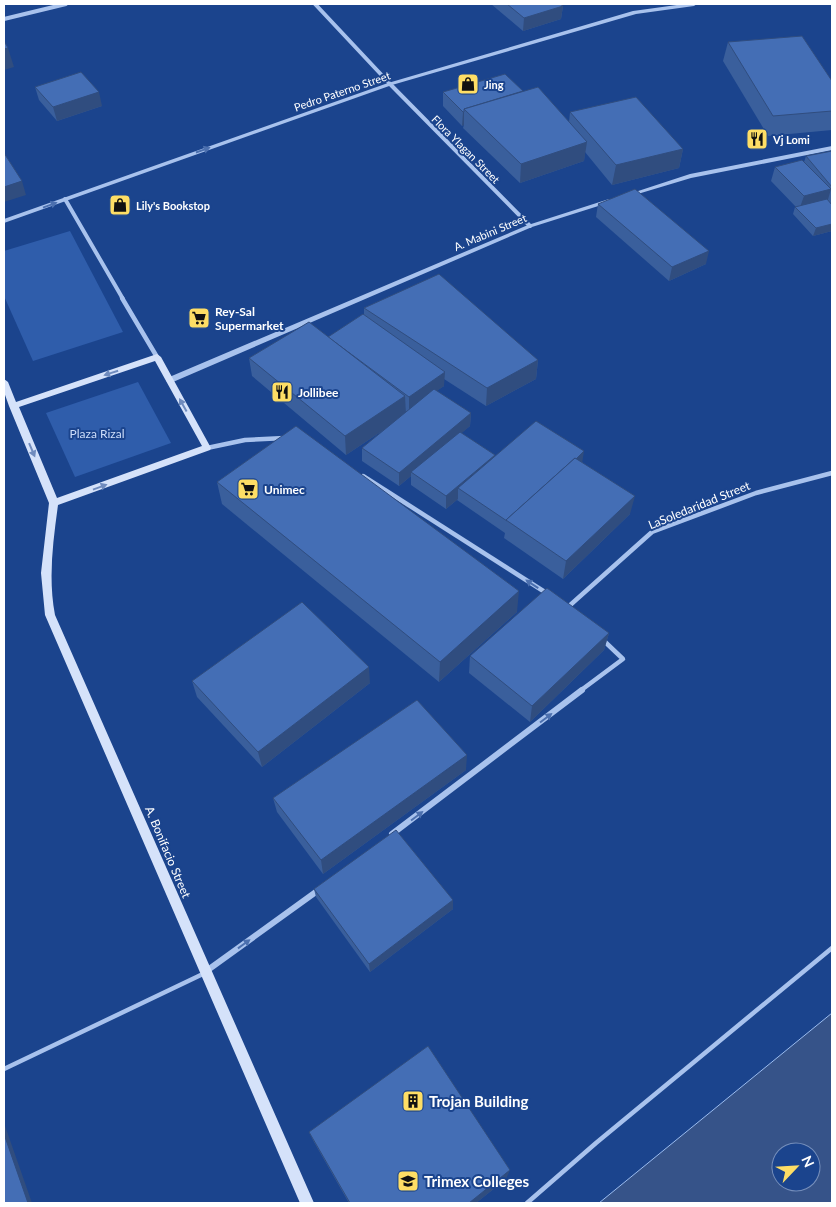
<svg xmlns="http://www.w3.org/2000/svg" width="836" height="1207" font-family="Lato,sans-serif">
  <style>
    .green { fill: #2f5dab }
    .water { fill: #365389; stroke: #9bbcef; fill-rule: evenodd }
    .lines { fill: none; stroke-linecap: round; stroke-linejoin: round }
    .service { stroke: #a8c2ed; stroke-width: 4.5 }
    .minor-far2 { stroke: #a8c2ed; stroke-width: 4 }
    .minor-far1 { stroke: #a8c2ed; stroke-width: 4.5 }
    .minor { stroke: #a8c2ed; stroke-width: 6 }
    .tertiary { fill: #a8c2ed; fill-rule: evenodd }
    .secondary { fill: #d5e2fa; fill-rule: evenodd }
    .wall { fill: #3a5f9c }
    .shaded-wall { fill: #304d7f }
    .building { fill: #446eb5; stroke: #304d7f }
    .oneway { fill: #4c70af }
    .oneway2 { fill: #6f8bbe }
    .labels { text-anchor: middle; dominant-baseline: central; stroke-width: 4; stroke-linejoin: round; paint-order: stroke }
    .far-poi-label { font-size: 11px; font-weight: bold; fill: #fff; stroke: #1b448d; text-anchor: start }
    .far-street-label { font-size: 11px; fill: #fff; stroke: #1b448d }
    .poi-label { font-size: 12px; font-weight: bold; fill: #fff; stroke: #1b448d; text-anchor: start }
    .park-label { font-size: 12px; fill: #cedefa; stroke: #1b448d }
    .street-label { font-size: 12px; fill: #fff; stroke: #1b448d }
    .near-poi-label { font-size: 15px; font-weight: bold; fill: #fff; stroke: #1b448d; text-anchor: start }
  </style>
  <rect width="100%" height="100%" fill="#1b448d"/>
  <g class="green">
    <polygon points="70,231 123,332 33,361 4,296 4,251"/>
    <polygon points="138,382 171,443 75,477 46,413"/>
  </g>
  <path class="water" d="M832 1013V1203H599ZM781 1152H811V1182H781Z"/>
  <g class="lines">
    <g class="service">
      <polyline points="4,1069 205,973"/>
      <polyline points="527,1203 596,1143 832,948"/>
    </g>
    <g class="minor-far2">
      <polyline points="315,4 390,84 530,226"/>
      <polyline points="4,19 66,4"/>
      <polyline points="65,199 123,299"/>
    </g>
    <g class="minor-far1">
      <polyline points="122,298 157,357"/>
      <polyline points="207,448 245,440 285,438"/>
      <polyline points="363,476 548,594"/>
      <polyline points="568,607 652,532 756,493 832,473"/>
      <polyline points="580,691 623,659 602,639"/>
    </g>
    <g class="minor">
      <polyline points="392,834 582,690"/>
      <polyline points="205,972 320,889"/>
    </g>
    <g class="tertiary">
      <polygon points="684,4 697,4 694,6 636,14 392,85 4,223 4,219 388,83 633,11"/>
      <polygon points="832,146 832,150 691,178 631,196 629,197 626,195 690,174"/>
      <polygon points="609,199 611,200 611,202 532,227 173,382 167,382 166,380 167,378 528,225"/>
    </g>
    <path class="secondary" d="M157 354 161 357 211 448 210 450 58 505C53 542 48 578 55 615L314 1203H300L45 615 41 573 49 503 9 406 4 392V379L8 382 16 402ZM155 361 202 446 57 498 19 407Z"/>
  </g>
  <g class="wall">
    <polygon points="491,4 560,4 563,6 561,19 523,31"/>
    <polygon points="728,42 832,81 832,130 768,136 723,61"/>
    <polygon points="35,87 102,106 57,121 39,100"/>
    <polygon points="523,91 569,122 570,112 683,149 679,168 612,185 585,152 584,161 520,183 463,128 464,125 462,126 443,106 443,92"/>
    <polygon points="832,151 832,231 813,236 793,214 795,207 796,207 771,181 775,167 804,162 806,156"/>
    <polygon points="598,204 706,264 669,281 596,217"/>
    <polygon points="364,308 538,360 536,379 486,406 444,379 444,386 436,391 471,413 470,426 461,433 495,455 494,457 582,462 630,514 563,579 504,538 505,533 457,500 458,499 446,509 411,485 411,476 399,486 362,461 362,448 385,429 346,455 252,376 249,358 328,337 364,315"/>
    <polygon points="217,482 517,612 439,682 222,504"/>
    <polygon points="609,633 604,650 530,722 469,673 470,656"/>
    <polygon points="192,681 370,683 262,767 197,697"/>
    <polygon points="466,770 323,874 277,812 273,798"/>
    <polygon points="314,889 453,900 453,909 370,972 316,897"/>
    <polygon points="309,1132 506,1179 476,1203 349,1203 314,1142"/>
  </g>
  <g class="shaded-wall">
    <polygon points="563,6 561,19 523,31 524,18"/>
    <polygon points="8,48 14,67 4,70 4,49"/>
    <polygon points="99,92 102,106 57,121 53,107"/>
    <polygon points="463,112 464,112 464,125 462,126"/>
    <polygon points="587,142 584,161 520,183 521,164"/>
    <polygon points="683,149 679,168 612,185 616,165"/>
    <polygon points="22,181 26,195 4,202 4,187"/>
    <polygon points="831,189 827,203 799,210 804,196"/>
    <polygon points="832,224 832,231 813,236 816,228"/>
    <polygon points="709,251 706,264 669,281 672,267"/>
    <polygon points="538,360 536,379 486,406 487,388"/>
    <polygon points="445,372 444,386 409,411 409,397"/>
    <polygon points="405,396 406,415 346,455 345,436"/>
    <polygon points="471,413 470,426 414,474 411,472 411,476 399,486 399,473"/>
    <polygon points="584,451 582,464 507,520"/>
    <polygon points="495,455 493,468 458,488 458,499 446,509 446,496"/>
    <polygon points="635,496 630,514 563,579 566,561"/>
    <polygon points="519,591 517,612 439,682 440,662"/>
    <polygon points="609,633 604,650 530,722 532,706"/>
    <polygon points="369,667 370,683 262,767 258,752"/>
    <polygon points="467,755 466,770 323,874 321,860"/>
    <polygon points="453,900 453,909 370,972 369,964"/>
    <polygon points="4,1123 32,1203 28,1203 4,1134"/>
    <polygon points="510,1170 506,1179 476,1203 469,1203"/>
  </g>
  <g class="building">
    <polygon points="507,4 560,4 563,6 524,18"/>
    <polygon points="802,36 832,81 832,111 773,116 728,42"/>
    <polygon points="4,41 8,48 4,49"/>
    <polygon points="81,72 99,92 53,107 35,87"/>
    <polygon points="505,74 523,91 464,109 464,112 463,112 443,92"/>
    <polygon points="538,87 587,142 521,164 464,109"/>
    <polygon points="636,97 683,149 616,165 570,112"/>
    <polygon points="832,151 832,187 806,156"/>
    <polygon points="4,153 22,181 4,187"/>
    <polygon points="802,160 831,189 804,196 775,167"/>
    <polygon points="635,189 709,251 672,267 598,204"/>
    <polygon points="827,199 832,205 832,224 816,228 795,207"/>
    <polygon points="439,274 538,360 487,388 364,308"/>
    <polygon points="363,314 445,372 409,397 328,337"/>
    <polygon points="309,322 405,396 345,436 249,358"/>
    <polygon points="434,389 471,413 399,473 362,448"/>
    <polygon points="536,421 584,451 576,459 575,458 506,520 507,521 458,488"/>
    <polygon points="296,426 519,591 440,662 217,482"/>
    <polygon points="460,432 495,455 446,496 411,472"/>
    <polygon points="575,458 635,496 566,561 506,520"/>
    <polygon points="547,588 609,633 532,706 470,656"/>
    <polygon points="302,602 369,667 258,752 192,681"/>
    <polygon points="417,700 467,755 321,860 273,798"/>
    <polygon points="396,830 453,900 369,964 314,889"/>
    <polygon points="428,1046 510,1170 469,1203 350,1203 309,1132"/>
    <polygon points="4,1134 28,1203 4,1203"/>
  </g>
  <defs><path id="oneway-solid" d="M-6-.8H1V-3.2L6.5 0L1 3.2V.8H-6Z" transform="scale(1.25)"/></defs>
  <g class="oneway">
    <use href="#oneway-solid" transform="translate(203 150) rotate(-19)"/>
    <use href="#oneway-solid" transform="translate(50 205) rotate(-20)"/>
    <use href="#oneway-solid" transform="translate(532 584) rotate(-147)"/>
    <use href="#oneway-solid" transform="translate(546 718) rotate(-37)"/>
    <use href="#oneway-solid" transform="translate(417 816) rotate(-37)"/>
    <use href="#oneway-solid" transform="translate(244 944) rotate(-36)"/>
  </g>
  <g class="oneway2">
    <use href="#oneway-solid" transform="translate(111 373) rotate(162)"/>
    <use href="#oneway-solid" transform="translate(183 405) rotate(-119)"/>
    <use href="#oneway-solid" transform="translate(32 450) rotate(67)"/>
    <use href="#oneway-solid" transform="translate(100 487) rotate(-20)"/>
  </g>
  <defs>
    <g id="shop-square" transform="scale(1.125)"><rect x="-9" y="-9" width="18" height="18" rx="4" fill="#fede65" stroke="#1b448d"/><path d="M-5-2.5h2.3a2.7 3.5 0 0 1 5.4 0H5L5.5 6h-11ZM-1.5-2.5h3a1.5 2.3 0 0 0-3 0Z" fill="#111"/></g>
    <g id="restaurant-square" transform="scale(1.125)"><rect x="-9" y="-9" width="18" height="18" rx="4" fill="#fede65" stroke="#1b448d"/><path d="M-5-6h1v4h1v-4h1v4h1v-4h1v5L-1.5 .5V6h-2V.5L-5-1ZM5-6V6H3V1.5H1.5Q1.5-4 5-6Z" fill="#111"/></g>
    <g id="supermarket-square" transform="scale(1.125)"><rect x="-9" y="-9" width="18" height="18" rx="4" fill="#fede65" stroke="#1b448d"/><path d="M-6-5.5h2.5l.6 2H6L4.5 2H-2.5L-4.4-4H-6ZM-1.5 3.2a1.3 1.3 0 1 0 .1 0ZM3 3.2a1.3 1.3 0 1 0 .1 0Z" fill="#111"/></g>
    <g id="building-square" transform="scale(1.125)"><rect x="-9" y="-9" width="18" height="18" rx="4" fill="#fede65" stroke="#1b448d"/><path d="M-4-6H4V6H1V3H-1V6H-4ZM-2.5-4.3h1.7v1.8h-1.7ZM.8-4.3h1.7v1.8H.8ZM-2.5-1h1.7V.8h-1.7ZM.8-1h1.7V.8H.8Z" fill="#111"/></g>
    <g id="university-square" transform="scale(1.125)"><rect x="-9" y="-9" width="18" height="18" rx="4" fill="#fede65" stroke="#1b448d"/><path d="M0-5L7-2L0 1L-7-2ZM-4 1L0 2.5L4 1V4Q0 6-4 4Z" fill="#111"/></g>
  </defs>
  <g fill-rule="evenodd">
    <use href="#shop-square" x="468" y="84"/>
    <use href="#restaurant-square" x="757" y="139"/>
    <use href="#shop-square" x="120" y="205"/>
    <use href="#supermarket-square" x="199" y="318"/>
    <use href="#restaurant-square" x="282" y="392"/>
    <use href="#supermarket-square" x="248" y="489"/>
    <use href="#building-square" x="413" y="1101"/>
    <use href="#university-square" x="408" y="1181"/>
  </g>
  <g class="labels">
    <g class="far-poi-label">
      <text x="484" y="84">Jing</text>
      <text x="773" y="139">Vj Lomi</text>
      <text x="136" y="205">Lily's Bookstop</text>
    </g>
    <g class="far-street-label">
      <text transform="translate(342 91) rotate(-19)">Pedro Paterno Street</text>
      <text transform="translate(466 149) rotate(45)">Flora Ylagan Street</text>
      <text transform="translate(490 232) rotate(-23)">A. Mabini Street</text>
    </g>
    <g class="poi-label">
      <text x="215" y="311">Rey-Sal<tspan x="215" dy="14">Supermarket</tspan></text>
      <text x="298" y="392">Jollibee</text>
      <text x="264" y="489">Unimec</text>
    </g>
    <g class="park-label">
      <text x="97" y="433">Plaza Rizal</text>
    </g>
    <g class="street-label">
      <text transform="translate(699 505) rotate(-22)">LaSoledaridad Street</text>
      <text transform="translate(168 852) rotate(67)">A. Bonifacio Street</text>
    </g>
    <g class="near-poi-label">
      <text x="429" y="1101">Trojan Building</text>
      <text x="424" y="1181">Trimex Colleges</text>
    </g>
  </g>
  <rect width="836" height="1207" fill="none" stroke="#ffffff" stroke-width="10"/>
  <g transform="translate(796 1167) rotate(65)"><circle r="24" fill="#1b448d" stroke="#768fbb"/>
  <path d="M0-4L9 19L0 12L-9 19Z" fill="#fede65"/>
  <text y="-8" font-size="14" font-weight="bold" text-anchor="middle" fill="#ffffff">N</text>
  </g>
</svg>
